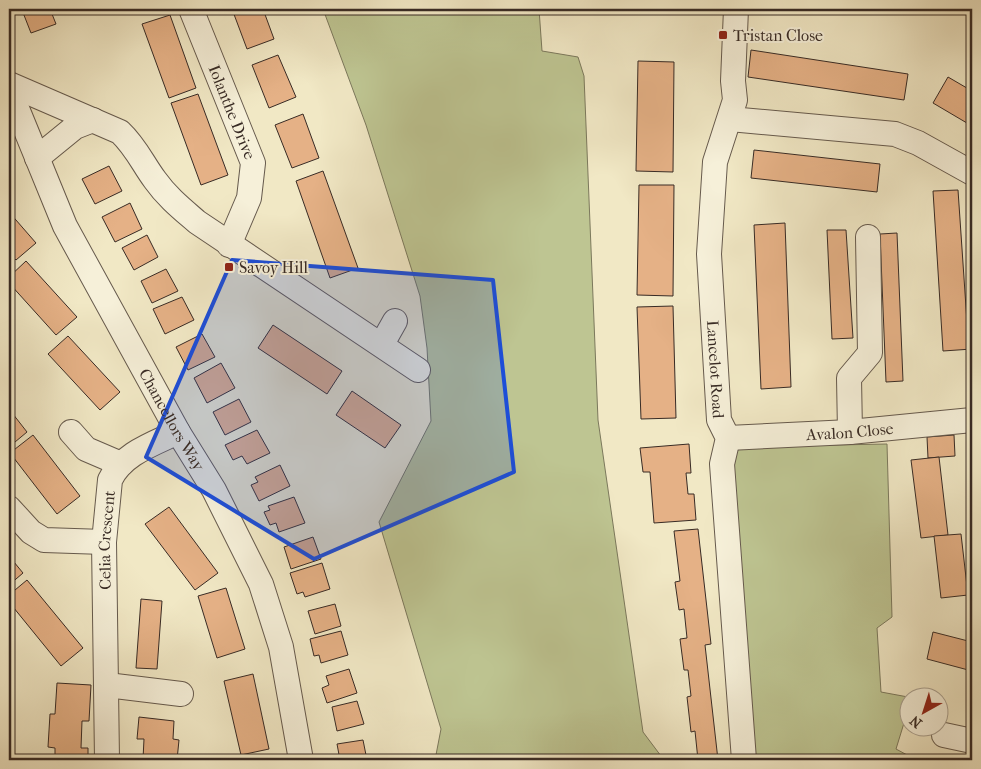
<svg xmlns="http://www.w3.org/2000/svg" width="981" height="769" font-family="'IM FELL French Canon',serif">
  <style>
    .green { fill: #bec592; stroke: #7b785c }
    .building { fill: #e5b186; stroke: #382b25 }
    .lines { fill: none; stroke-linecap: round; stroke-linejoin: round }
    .minor-casing { stroke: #665a4d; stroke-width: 26 }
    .minor { stroke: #f6f0d9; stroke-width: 24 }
    .marked { fill: #1d4ed8; fill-opacity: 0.2; stroke: #1d4ed8; stroke-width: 4; stroke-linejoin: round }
    .poi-dot { fill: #8f2418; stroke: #f6f0d9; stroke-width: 2 }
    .labels { text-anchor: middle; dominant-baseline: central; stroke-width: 4; stroke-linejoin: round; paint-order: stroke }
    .poi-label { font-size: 16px; fill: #382b25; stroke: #f6f0d9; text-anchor: start }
    .street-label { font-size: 16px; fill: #382b25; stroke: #f6f0d9 }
  </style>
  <rect width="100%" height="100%" fill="#f1e8c5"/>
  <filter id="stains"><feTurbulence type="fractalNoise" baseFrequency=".004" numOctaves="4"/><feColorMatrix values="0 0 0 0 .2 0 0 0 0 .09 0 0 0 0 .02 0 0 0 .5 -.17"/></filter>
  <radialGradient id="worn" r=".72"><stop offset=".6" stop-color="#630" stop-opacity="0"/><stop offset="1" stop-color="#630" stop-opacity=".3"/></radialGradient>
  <g class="green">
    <polygon points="323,9 539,9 542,51 578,57 584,76 598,420 643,732 664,760 435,760 441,729 379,522 431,421 427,348 420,296 366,125"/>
    <polygon points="887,444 892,617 877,628 881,692 908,697 908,710 896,749 909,756 908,760 747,760 731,447"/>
  </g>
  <g class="building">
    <polygon points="24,9 50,9 56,24 31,33 22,10"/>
    <polygon points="232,9 263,9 274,39 247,49"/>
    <polygon points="552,9 684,9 684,12 553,14"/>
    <polygon points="170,15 196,88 169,98 142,24"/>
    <polygon points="751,50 908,74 904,100 748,77"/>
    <polygon points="278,55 296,97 269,108 252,65"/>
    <polygon points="638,61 674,62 673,172 636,171"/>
    <polygon points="948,77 972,91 972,126 933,103"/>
    <polygon points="198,94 228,175 201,185 171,103"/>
    <polygon points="303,114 319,158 292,168 275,125"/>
    <polygon points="754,150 880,164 877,192 751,178"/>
    <polygon points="109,166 122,191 95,204 82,179"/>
    <polygon points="323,171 358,268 330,278 296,181"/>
    <polygon points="639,185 674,185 673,296 637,295"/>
    <polygon points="958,190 967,322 972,322 972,349 943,351 933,191"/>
    <polygon points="130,203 142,229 115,242 102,217"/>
    <polygon points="9,212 36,243 16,260 9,253"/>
    <polygon points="785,223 791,387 761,389 754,225"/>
    <polygon points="827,230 846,230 853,338 832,339"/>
    <polygon points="897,233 903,381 886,382 880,234"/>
    <polygon points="147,235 158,257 134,270 122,248"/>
    <polygon points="26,261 77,317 56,335 9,283 9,277"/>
    <polygon points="166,269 178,291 152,303 141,281"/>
    <polygon points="182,297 194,320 165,334 153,309"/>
    <polygon points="673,306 676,418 641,419 637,307"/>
    <polygon points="273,325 342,371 327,394 258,348"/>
    <polygon points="202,334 215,357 188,370 176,347"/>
    <polygon points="68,336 120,392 100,410 48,354"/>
    <polygon points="221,363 235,388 207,403 194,378"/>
    <polygon points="352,391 401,425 385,448 336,415"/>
    <polygon points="239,399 251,422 225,435 213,412"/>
    <polygon points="9,409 27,432 9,447"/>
    <polygon points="257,430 270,453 247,464 242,456 233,460 225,445"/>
    <polygon points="33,435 80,496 57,514 10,453"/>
    <polygon points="954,435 955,456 928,458 927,437"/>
    <polygon points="689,444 691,473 686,473 688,494 694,494 696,520 654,523 650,472 643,472 640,448"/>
    <polygon points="939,457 948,535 921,538 911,460"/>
    <polygon points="280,465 290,486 259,501 251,485 258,482 255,477"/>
    <polygon points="294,497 305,523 279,532 276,523 270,525 264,512 270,510 268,506"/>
    <polygon points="169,507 218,573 195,590 145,524"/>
    <polygon points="698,529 711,644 705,645 718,760 698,760 695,731 691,732 687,697 691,696 688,670 684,670 680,639 687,638 684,609 679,610 675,582 680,581 674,531"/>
    <polygon points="961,534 968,595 941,598 934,536"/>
    <polygon points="313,537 321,559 291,569 284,547"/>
    <polygon points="9,556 23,573 9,585"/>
    <polygon points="322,563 330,589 305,597 303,592 297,594 290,573"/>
    <polygon points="27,580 83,648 61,666 9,602 9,595"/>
    <polygon points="226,588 245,649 217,658 198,596"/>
    <polygon points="141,599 162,601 157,669 136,668"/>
    <polygon points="335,604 341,626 315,634 308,611"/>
    <polygon points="341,631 348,655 321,663 319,655 314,656 310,639"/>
    <polygon points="933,632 972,642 972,671 927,659"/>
    <polygon points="349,669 357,693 327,703 322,688 329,685 326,676"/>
    <polygon points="253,674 269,749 241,755 224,681"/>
    <polygon points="57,683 91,685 89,721 82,721 81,748 88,748 88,760 55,760 55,748 48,747 50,714 55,714"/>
    <polygon points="357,701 364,724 337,731 332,707"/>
    <polygon points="139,717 174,721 173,739 179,740 177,760 143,759 144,739 137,739"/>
    <polygon points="363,740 367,760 340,760 337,744"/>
  </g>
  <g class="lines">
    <g class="minor-casing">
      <g id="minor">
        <path id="s1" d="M191 9 253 163 249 198 229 245"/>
        <path id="s2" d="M736 9 733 81 735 100 715 162 709 254 719 420 728 438 722 464 744 760"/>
        <path d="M9 84 120 132C136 147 143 164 155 180 167 197 182 209 197 222L418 370"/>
        <path id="s3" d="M9 89 65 226 178 432 214 490 261 584 281 647 301 760"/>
        <polyline points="730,119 895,134 918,143 972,173"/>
        <polyline points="37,158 75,127 93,120"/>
        <polyline points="382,344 395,321"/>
        <polyline points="71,432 86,449 121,464"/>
        <polyline points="850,432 849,378 870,353 868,237"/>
        <path id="s4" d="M728 438 850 432 972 420"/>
        <polyline points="9,508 31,532 44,540 104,542"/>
        <polyline points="107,685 181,694"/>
        <polyline points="944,735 972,741"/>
        <path id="s5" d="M107 760 104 542 110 480C122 454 153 444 178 432"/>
      </g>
    </g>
    <use href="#minor" class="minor"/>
  </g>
  <path class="marked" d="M232 260 493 280 514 472 314 559 146 457Z"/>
  <g class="poi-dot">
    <rect x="718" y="30" width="10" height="10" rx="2.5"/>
    <rect x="224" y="262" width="10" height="10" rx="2.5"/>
  </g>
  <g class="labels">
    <g class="poi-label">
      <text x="733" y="35">Tristan Close</text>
      <text x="239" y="267">Savoy Hill</text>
    </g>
    <g class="street-label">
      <text stroke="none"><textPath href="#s1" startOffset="111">Iolanthe Drive</textPath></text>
      <text stroke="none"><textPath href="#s2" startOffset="364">Lancelot Road</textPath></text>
      <text stroke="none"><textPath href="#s3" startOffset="369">Chancellors Way</textPath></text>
      <text stroke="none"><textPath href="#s4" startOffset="122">Avalon Close</textPath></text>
      <text stroke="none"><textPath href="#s5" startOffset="220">Celia Crescent</textPath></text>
    </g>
  </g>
  <rect width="981" height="769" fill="none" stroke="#f1e8c5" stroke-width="30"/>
  <rect x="10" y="10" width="961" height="749" fill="none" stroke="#382b25" stroke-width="2.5"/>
  <rect x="15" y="15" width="951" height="739" fill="none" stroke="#382b25"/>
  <g transform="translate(924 712) rotate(219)"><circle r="24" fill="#f6f0d9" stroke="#aaa191"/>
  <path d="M0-4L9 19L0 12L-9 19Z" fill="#8f2418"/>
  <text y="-8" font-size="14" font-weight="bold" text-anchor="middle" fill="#382b25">N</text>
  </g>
  <rect width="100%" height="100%" filter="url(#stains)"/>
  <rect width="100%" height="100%" fill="url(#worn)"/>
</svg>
